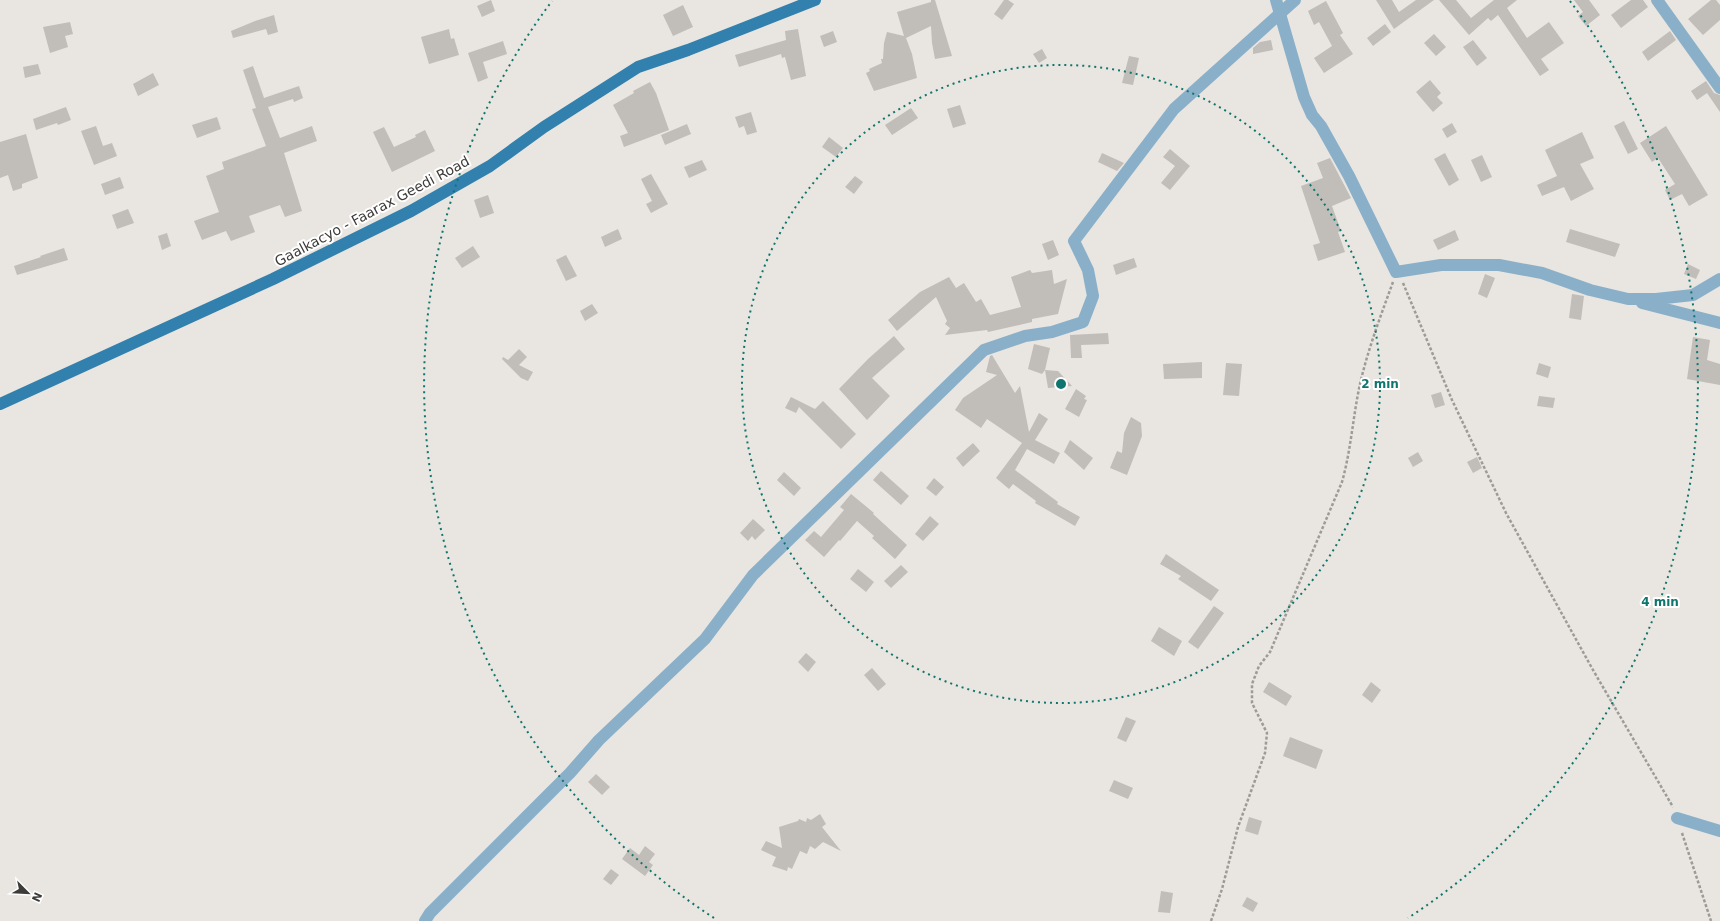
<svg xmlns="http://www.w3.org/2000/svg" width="1720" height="921" font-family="'DejaVu Sans',sans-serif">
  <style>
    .building { fill: #c1bdb9 }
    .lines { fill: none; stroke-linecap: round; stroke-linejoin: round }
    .path { stroke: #9d9b98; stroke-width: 2.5; stroke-dasharray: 3 2; stroke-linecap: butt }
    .minor { stroke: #8ab0c9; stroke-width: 12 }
    .major { stroke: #3180ad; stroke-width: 12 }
    .ring { fill: none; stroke: #0f766e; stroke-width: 2; stroke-dasharray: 2 4 }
    .labels { text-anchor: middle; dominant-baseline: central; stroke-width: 4; stroke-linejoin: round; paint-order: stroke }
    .street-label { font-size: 14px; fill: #3c3b39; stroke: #fff }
    .centre { fill: #0f766e; stroke: #fff; stroke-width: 2 }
    .ring-label { font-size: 12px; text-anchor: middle; font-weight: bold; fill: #0f766e; stroke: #fff; stroke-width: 4; stroke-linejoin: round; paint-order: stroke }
  </style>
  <rect width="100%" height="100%" fill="#e9e5e1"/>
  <g class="building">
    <polygon points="491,0 495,11 482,17 477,6"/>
    <polygon points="931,0 935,0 952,56 935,59 932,43 931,26 906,38 912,54 917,78 874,91 866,73 870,71 869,69 882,63 881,59 883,59 884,43 887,32 904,36 897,12 931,2"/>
    <polygon points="1004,0 1008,0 1014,4 1002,20 994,14"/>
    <polygon points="1376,0 1392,0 1399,12 1416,0 1434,0 1394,29"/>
    <polygon points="1439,0 1456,0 1471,18 1494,0 1517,0 1507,8 1527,38 1549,22 1564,43 1541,59 1549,70 1540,76 1498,15 1491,21 1488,18 1469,35"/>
    <polygon points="1574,0 1589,0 1600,15 1586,26 1578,16 1583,12"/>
    <polygon points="1631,0 1643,0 1648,7 1621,28 1611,15"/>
    <polygon points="1711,0 1716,0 1720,5 1720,20 1703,35 1688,19"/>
    <polygon points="1326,1 1343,33 1340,35 1353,54 1324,73 1314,58 1332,46 1319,22 1314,25 1308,11"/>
    <polygon points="683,5 693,27 673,36 663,15"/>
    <polygon points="274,15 278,32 268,35 266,29 233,38 231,31 255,21"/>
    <polygon points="70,22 73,34 65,36 68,47 50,53 43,27"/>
    <polygon points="1385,24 1391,32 1373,46 1367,38"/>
    <polygon points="449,29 451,39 454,38 459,55 429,64 421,37"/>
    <polygon points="798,29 806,76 791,80 785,57 782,58 781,54 739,67 735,55 786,40 785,31"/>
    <polygon points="833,31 837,42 824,47 820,36"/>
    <polygon points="1670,31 1676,40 1648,61 1642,52"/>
    <polygon points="1434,34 1446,47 1436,56 1424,43"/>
    <polygon points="1271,40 1273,50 1253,54 1253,48 1260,42"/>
    <polygon points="1473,40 1487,58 1477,66 1463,47"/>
    <polygon points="503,41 507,54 483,62 488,78 478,82 468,53"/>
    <polygon points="1042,49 1047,58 1039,63 1033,54"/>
    <polygon points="1129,56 1139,58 1133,85 1122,83"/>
    <polygon points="38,64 41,74 25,78 23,67"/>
    <polygon points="253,66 264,98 299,86 303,98 294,102 293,99 268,107 280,138 312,126 317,141 284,153 302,211 285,217 280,205 249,216 255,232 231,241 226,231 202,240 194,221 219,212 206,176 224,169 222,162 266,146 252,109 256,108 243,70"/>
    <polygon points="153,73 159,85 138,96 133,84"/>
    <polygon points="1430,80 1441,93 1437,97 1443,103 1433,112 1416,92"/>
    <polygon points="1706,81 1714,93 1720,95 1720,112 1707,93 1697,100 1691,91"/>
    <polygon points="650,82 656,93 669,130 624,147 620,136 628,133 613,105 634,93 633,91"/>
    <polygon points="960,105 966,124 953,128 947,109"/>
    <polygon points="66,107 71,120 58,125 57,123 36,130 33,119"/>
    <polygon points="911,108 918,118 892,135 885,125"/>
    <polygon points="751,112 757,132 747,135 744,126 739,128 735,117"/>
    <polygon points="217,117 221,129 197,138 192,125"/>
    <polygon points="1624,121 1638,149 1628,154 1614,126"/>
    <polygon points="1452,123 1457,132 1447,138 1442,129"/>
    <polygon points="687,124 691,134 665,145 661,135"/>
    <polygon points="96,126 103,146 112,143 117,156 94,165 81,131"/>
    <polygon points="1666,126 1708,195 1689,206 1682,194 1670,200 1665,190 1675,184 1658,158 1652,162 1640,143"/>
    <polygon points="384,127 394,147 416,137 415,135 425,130 435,151 392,172 373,132"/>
    <polygon points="1582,132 1594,158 1580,164 1594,189 1571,201 1564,187 1542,196 1537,185 1557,176 1545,150"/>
    <polygon points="26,134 38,178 22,184 22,188 13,191 8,175 0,178 0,142"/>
    <polygon points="829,137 843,148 836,157 822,147"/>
    <polygon points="1170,149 1190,166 1170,190 1161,183 1175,166 1163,157"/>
    <polygon points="1102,153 1124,163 1117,171 1098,162"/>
    <polygon points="1445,153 1459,180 1449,186 1434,159"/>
    <polygon points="1482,155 1492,177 1481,182 1471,160"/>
    <polygon points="1330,158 1351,198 1332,206 1341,231 1338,232 1345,252 1318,261 1313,245 1320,243 1301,186 1323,178 1317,163"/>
    <polygon points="702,160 707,170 689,178 684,167"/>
    <polygon points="651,174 668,204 651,213 646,204 652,201 641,179"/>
    <polygon points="855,176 863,182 854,194 845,187"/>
    <polygon points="120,177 124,188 105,195 101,184"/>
    <polygon points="488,195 494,213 480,218 474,200"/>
    <polygon points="128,209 134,223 117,229 112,215"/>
    <polygon points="618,229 622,239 605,247 601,237"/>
    <polygon points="1570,229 1620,244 1615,257 1566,242"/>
    <polygon points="1455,230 1459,240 1438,250 1433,240"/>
    <polygon points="167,233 171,246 162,250 158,236"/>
    <polygon points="1053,240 1059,255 1048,260 1042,244"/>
    <polygon points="473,246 480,257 462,268 455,258"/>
    <polygon points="64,248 68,260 17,275 14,266 41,257 40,256"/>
    <polygon points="566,255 577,276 566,281 556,260"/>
    <polygon points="1134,258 1137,267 1116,275 1113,265"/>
    <polygon points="1688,264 1700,270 1696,279 1684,274"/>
    <polygon points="1030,270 1032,273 1052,270 1054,284 1067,279 1058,314 1032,319 1032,322 988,332 987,330 945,335 950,328 945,324 947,321 936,297 897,331 888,320 920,292 949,277 956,288 964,283 976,302 981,299 990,315 1021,307 1011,277"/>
    <polygon points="1485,274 1495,278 1487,298 1478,294"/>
    <polygon points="1572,294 1584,296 1581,320 1569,318"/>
    <polygon points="592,304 598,313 585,321 580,311"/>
    <polygon points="1108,333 1109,344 1081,345 1082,358 1071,358 1070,335"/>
    <polygon points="894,336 905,349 872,378 890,396 867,420 839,389 868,359"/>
    <polygon points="1693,337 1710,340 1707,360 1720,364 1720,385 1687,379"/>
    <polygon points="1034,344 1050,348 1045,370 1042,374 1028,369"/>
    <polygon points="519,349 527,357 519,365 533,372 528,381 521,378 502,359 503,357 508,360"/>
    <polygon points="992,355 1015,393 1020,386 1029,432 1039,413 1048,419 1035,440 1060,453 1054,464 1027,449 1015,470 1058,502 1057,504 1080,517 1075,526 1035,503 1036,501 1013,484 1009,489 996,478 1022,443 987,419 981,428 955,410 963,398 997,375 986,372 990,356"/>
    <polygon points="1202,362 1202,378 1164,379 1163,364"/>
    <polygon points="1226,363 1242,364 1239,396 1223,395"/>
    <polygon points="1539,363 1551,367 1548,378 1536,374"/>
    <polygon points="1045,370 1058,371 1072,386 1048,388"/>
    <polygon points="1076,389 1086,396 1084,399 1087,400 1079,417 1065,409"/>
    <polygon points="1441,392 1445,405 1435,408 1431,395"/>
    <polygon points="1539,396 1555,398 1553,408 1537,406"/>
    <polygon points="791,397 815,409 823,401 856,434 841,449 799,407 796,413 785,408"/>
    <polygon points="1131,417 1141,423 1142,436 1127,475 1110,468 1117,451 1122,453 1124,433"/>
    <polygon points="1070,440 1093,458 1084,470 1064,452"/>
    <polygon points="973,443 980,451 963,467 956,458"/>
    <polygon points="1418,452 1423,461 1413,467 1408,458"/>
    <polygon points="1477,457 1482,468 1473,473 1467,462"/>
    <polygon points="881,471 909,496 901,505 873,480"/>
    <polygon points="784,472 801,488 794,496 777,480"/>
    <polygon points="934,478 944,487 936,496 926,488"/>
    <polygon points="851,494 874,513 873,514 907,545 895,559 872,538 874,536 857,521 840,541 839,540 824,557 805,540 814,531 821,537 844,510 840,507"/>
    <polygon points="930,516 939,524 923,541 915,534"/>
    <polygon points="753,519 765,530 755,540 752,536 748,541 740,533"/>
    <polygon points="1166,554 1219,590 1211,601 1178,579 1181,576 1160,564"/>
    <polygon points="901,565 908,572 891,588 884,581"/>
    <polygon points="858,569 874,582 866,592 850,579"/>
    <polygon points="1214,606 1224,613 1198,649 1188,642"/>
    <polygon points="1159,627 1182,641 1174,656 1151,641"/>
    <polygon points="806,653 816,662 808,672 798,662"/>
    <polygon points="872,668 886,684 878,691 864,675"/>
    <polygon points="1269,682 1292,696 1286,706 1263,692"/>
    <polygon points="1371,682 1381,690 1372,703 1362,695"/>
    <polygon points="1126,717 1136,721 1126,742 1117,738"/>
    <polygon points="1290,737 1323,750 1316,769 1283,756"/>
    <polygon points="596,774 610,787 602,795 588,782"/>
    <polygon points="1114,780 1133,788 1128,799 1109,791"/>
    <polygon points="820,814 826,824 822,827 841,851 823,842 815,849 810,846 807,854 800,851 792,869 788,867 787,871 772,866 776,857 761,850 766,841 782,848 779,827 798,821 799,819 806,822 807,818 811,820"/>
    <polygon points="1249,817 1262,821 1258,835 1245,831"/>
    <polygon points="645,846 655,854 649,862 653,865 645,876 622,859 630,848 639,855"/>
    <polygon points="611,869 619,875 611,885 603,879"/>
    <polygon points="1161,891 1173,893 1170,913 1158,912"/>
    <polygon points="1247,897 1258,903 1253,912 1242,906"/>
  </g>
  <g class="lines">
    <g class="path">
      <polyline points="1403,283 1452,400 1506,513 1593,670 1673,807"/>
      <polyline points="1682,833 1711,921"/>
      <path d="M1211 921 1222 889 1238 827 1265 753 1267 733 1252 703V684L1259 666 1270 652 1342 482C1351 450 1353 416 1360 384 1368 349 1381 315 1393 282"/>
    </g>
    <g class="minor">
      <polyline points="1276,0 1304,97 1312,115 1321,126 1349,176 1396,272 1441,265 1499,265 1542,273 1590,290 1628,299 1656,299 1693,295 1720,279"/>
      <polyline points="1657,0 1720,88"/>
      <polyline points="1642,303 1720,323"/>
      <polyline points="1677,818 1720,831"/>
      <polyline points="425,921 430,913 570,773 599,740 705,639 753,575 984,350 1025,336 1052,332 1083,322 1093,296 1088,270 1074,241 1174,109 1295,0"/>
    </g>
    <polyline class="major" points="0,404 273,279 411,211 490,166 544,127 638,67 688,50 815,0"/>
  </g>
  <g class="ring">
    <circle cx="1061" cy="384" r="319"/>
    <path d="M714 918A637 637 0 0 1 552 1M1570 1A637 637 0 0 1 1408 918"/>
  </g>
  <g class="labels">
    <g class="street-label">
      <text transform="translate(372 211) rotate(-28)">Gaalkacyo - Faarax Geedi Road</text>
    </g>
  </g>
  <circle cx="1061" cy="384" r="6" class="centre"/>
  <g class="ring-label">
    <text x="1380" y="388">2 min</text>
    <text x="1660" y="606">4 min</text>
  </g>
  <g transform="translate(28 893) rotate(114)" stroke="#ffffff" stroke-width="3" paint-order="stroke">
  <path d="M0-3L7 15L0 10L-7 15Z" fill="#3c3b39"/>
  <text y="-6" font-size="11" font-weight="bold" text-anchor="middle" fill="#3c3b39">N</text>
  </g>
</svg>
